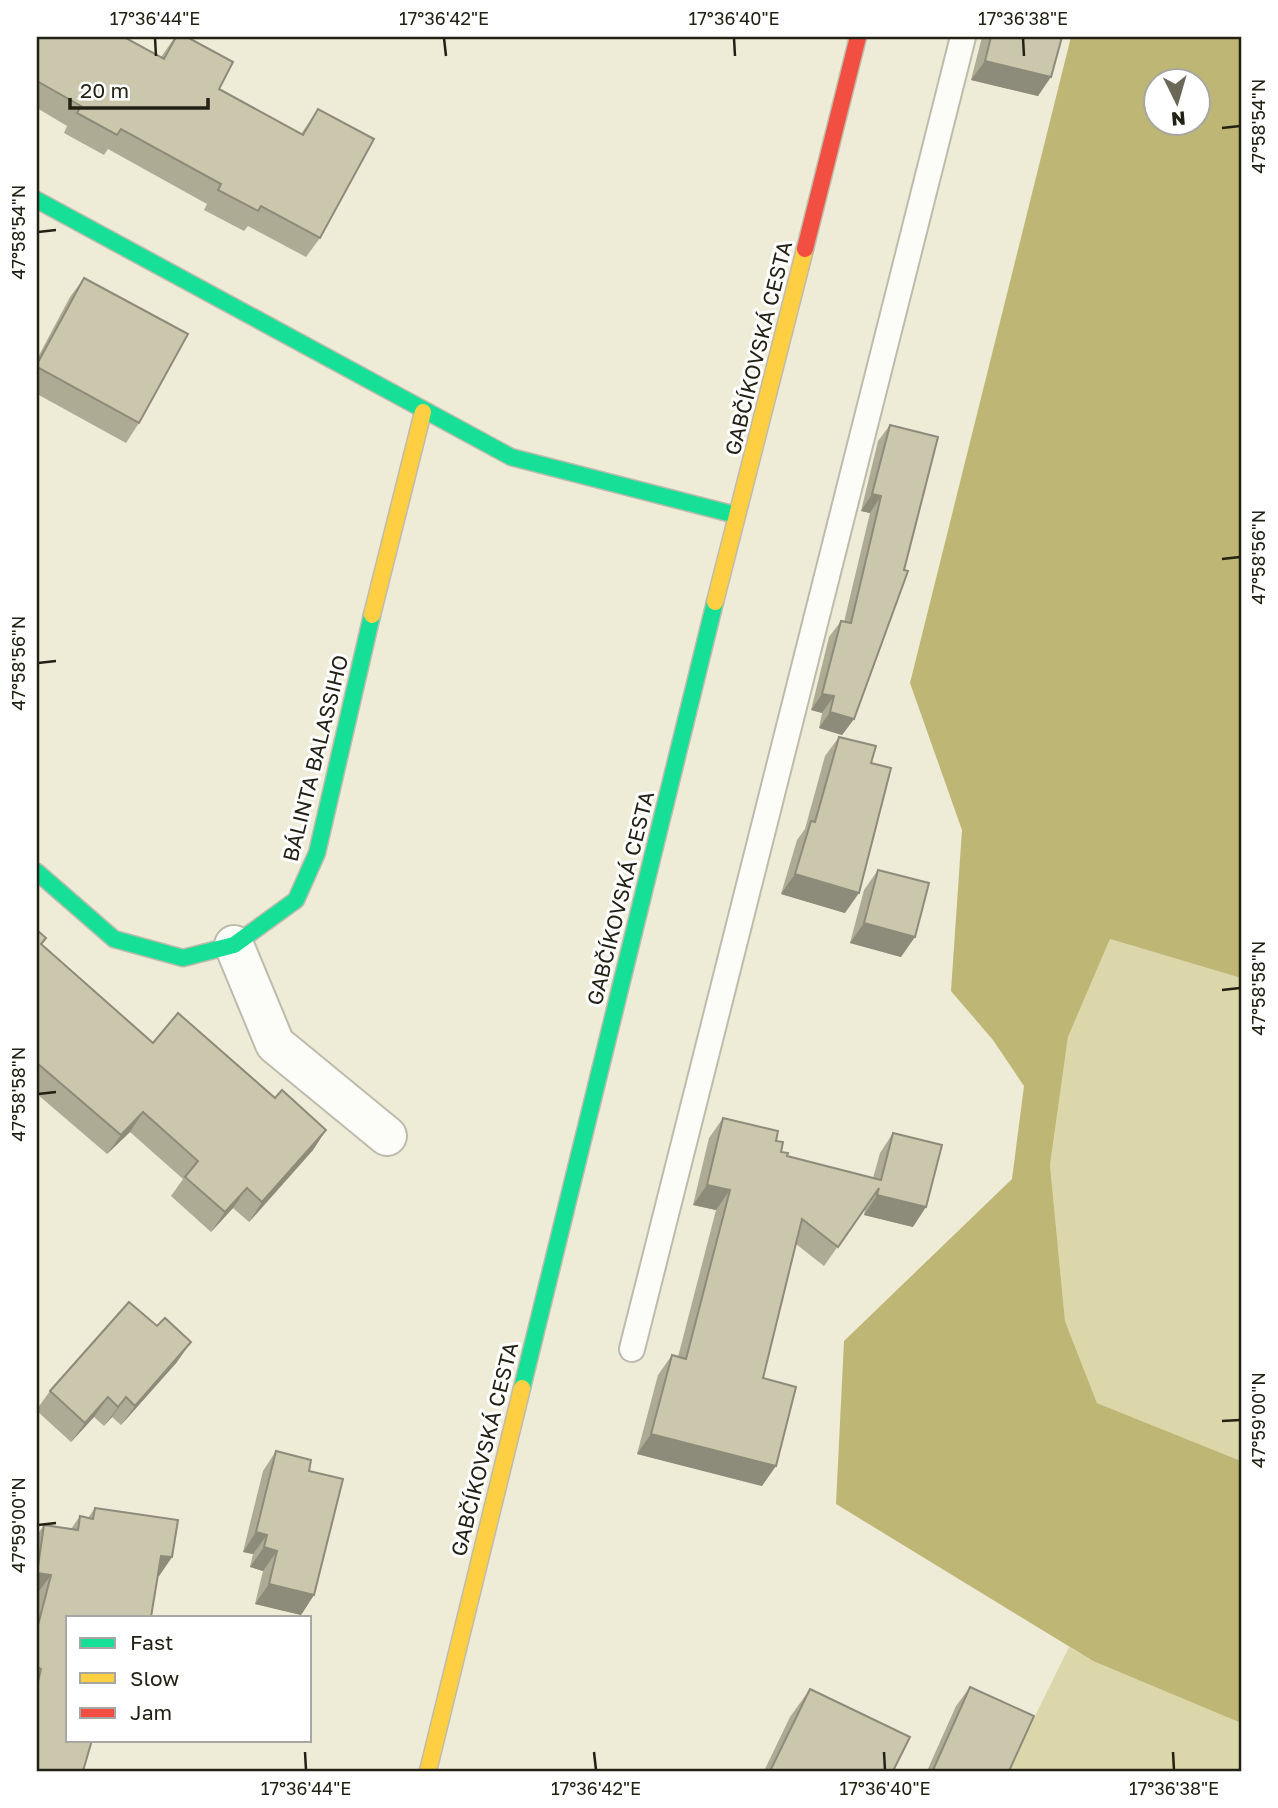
<svg xmlns="http://www.w3.org/2000/svg" width="1278" height="1808" font-family="'Golos Text',sans-serif">
  <style>
    .green { fill: #dcd7aa }
    .water { fill: #beb674; fill-rule: evenodd }
    .lines { fill: none; stroke-linecap: round; stroke-linejoin: round }
    .lane-casing { stroke: #bebbac; stroke-width: 28 }
    .street-casing { stroke: #bebbac; stroke-width: 42 }
    .fast-casing { stroke: #bebbac; stroke-width: 19 }
    .slow-casing { stroke: #bebbac; stroke-width: 19 }
    .jam-casing { stroke: #bebbac; stroke-width: 19 }
    .lane { stroke: #fcfcf9; stroke-width: 24 }
    .street { stroke: #fcfcf9; stroke-width: 38 }
    .fast { stroke: #16e098; stroke-width: 16 }
    .slow { stroke: #ffcf43; stroke-width: 16 }
    .jam { stroke: #f24e42; stroke-width: 16 }
    .wall { fill: #aeab95 }
    .shaded-wall { fill: #8d8b79 }
    .building { fill: #cac7ad; stroke: #8d8b79; stroke-width: 2 }
    .ticks { fill: none; stroke: #232114; stroke-width: 2.5 }
    .labels { text-anchor: middle; dominant-baseline: central; stroke-width: 6; stroke-linejoin: round; paint-order: stroke }
    .street-label { font-size: 21px; fill: #232114; stroke: #fff }
    .neatline { fill: none; stroke: #232114; stroke-width: 2.5 }
    .ticks-label { font-size: 18px; text-anchor: middle; fill: #232114 }
  </style>
  <rect width="100%" height="100%" fill="#eeebd7"/>
  <g class="green">
    <polygon points="1110,939 1241,978 1241,1461 1097,1403 1065,1321 1050,1165 1068,1037"/>
    <polygon points="1069,1647 1093,1661 1241,1723 1241,1771 1008,1771"/>
  </g>
  <path class="water" d="M1071 37H1241V978L1110 939 1068 1037 1050 1165 1065 1321 1097 1403 1241 1461V1723L1093 1661 836 1504 844 1341 1012 1179 1024 1086 993 1040 951 991 962 830 910 683ZM1156 80H1198V122H1156Z"/>
  <g class="lines">
    <g class="lane-casing">
      <polyline id="lane" points="632,1349 963,37"/>
    </g>
    <g class="street-casing">
      <polyline id="street" points="234,945 275,1044 387,1136"/>
    </g>
    <g class="fast-casing">
      <g id="fast">
        <polyline points="37,200 511,457 736,515"/>
        <polyline points="37,872 114,939 183,958 234,945 296,900 317,853 372,615"/>
        <polyline points="522,1388 715,602"/>
      </g>
    </g>
    <g class="slow-casing">
      <g id="slow">
        <polyline points="715,602 805,249"/>
        <polyline points="372,615 423,412"/>
        <polyline points="428,1771 522,1388"/>
      </g>
    </g>
    <g class="jam-casing">
      <polyline id="jam" points="805,249 858,37"/>
    </g>
    <use href="#lane" class="lane"/>
    <use href="#street" class="street"/>
    <use href="#fast" class="fast"/>
    <use href="#slow" class="slow"/>
    <use href="#jam" class="jam"/>
  </g>
  <g class="wall">
    <polygon points="37,37 161,57 175,37 187,37 219,89 301,134 318,109 320,238 306,257 248,226 244,231 204,210 207,204 108,149 104,155 64,133 67,126 37,108"/>
    <polygon points="982,37 1062,37 1038,96 971,80"/>
    <polygon points="84,278 139,423 126,443 37,394 37,359 70,297"/>
    <polygon points="890,425 854,719 842,735 819,728 822,713 811,710 829,637 841,621 844,622 870,513 861,511 878,441"/>
    <polygon points="839,737 871,763 845,913 781,894 797,840 805,829 825,756"/>
    <polygon points="878,870 901,957 850,943 864,890"/>
    <polygon points="37,930 46,938 42,944 153,1043 275,1098 326,1130 313,1150 249,1222 233,1208 211,1232 171,1196 183,1179 130,1132 107,1154 37,1094"/>
    <polygon points="723,1118 776,1141 781,1152 787,1156 873,1178 880,1153 893,1133 913,1227 864,1215 865,1208 824,1266 796,1244 763,1378 762,1486 637,1454 658,1375 672,1355 678,1357 716,1210 693,1205 709,1138"/>
    <polygon points="177,1362 121,1425 112,1417 104,1426 94,1417 71,1442 37,1411 37,1409 50,1391"/>
    <polygon points="276,1451 309,1471 314,1595 301,1615 255,1604 263,1571 250,1567 253,1554 243,1552 263,1471"/>
    <polygon points="95,1508 172,1557 159,1576 68,1617 37,1771 37,1535 44,1525 71,1529 80,1516 88,1518"/>
    <polygon points="970,1687 1009,1771 927,1771 956,1706"/>
    <polygon points="810,1689 893,1771 764,1771 790,1717"/>
  </g>
  <g class="shaded-wall">
    <polygon points="985,61 1051,77 1038,96 971,80"/>
    <polygon points="872,494 881,496 870,513 861,511"/>
    <polygon points="822,694 834,696 822,713 811,710"/>
    <polygon points="830,712 854,719 842,735 819,728"/>
    <polygon points="795,874 859,893 845,913 781,894"/>
    <polygon points="864,923 915,937 901,957 850,943"/>
    <polygon points="143,1112 130,1132 107,1154 121,1135"/>
    <polygon points="326,1130 313,1150 249,1222 262,1202"/>
    <polygon points="707,1185 730,1190 716,1210 693,1205"/>
    <polygon points="247,1188 233,1208 211,1232 225,1212"/>
    <polygon points="877,1195 926,1207 913,1227 864,1215"/>
    <polygon points="191,1342 177,1362 121,1425 135,1406"/>
    <polygon points="108,1397 94,1417 71,1442 85,1423"/>
    <polygon points="126,1397 112,1417 104,1426 118,1407"/>
    <polygon points="651,1434 776,1466 762,1486 637,1454"/>
    <polygon points="256,1532 267,1535 253,1554 243,1552"/>
    <polygon points="264,1547 277,1551 263,1571 250,1567"/>
    <polygon points="161,1556 172,1557 159,1576 148,1575"/>
    <polygon points="37,1573 51,1575 37,1594"/>
    <polygon points="269,1584 314,1595 301,1615 255,1604"/>
    <polygon points="104,1740 120,1740 117,1743"/>
  </g>
  <g class="building">
    <polygon points="37,37 124,37 164,59 176,37 187,37 233,62 219,89 303,135 318,109 374,139 320,238 261,206 258,211 218,190 221,184 121,129 117,135 77,113 81,106 37,81"/>
    <polygon points="991,37 1062,37 1051,77 985,61"/>
    <polygon points="84,278 188,334 139,423 37,367 37,364"/>
    <polygon points="890,425 938,437 904,570 908,571 854,719 830,712 834,696 822,694 841,621 851,623 881,496 872,494"/>
    <polygon points="839,737 876,746 871,763 891,768 859,893 795,874 811,821 815,822"/>
    <polygon points="878,870 929,883 915,937 864,923"/>
    <polygon points="37,930 46,938 41,944 153,1043 178,1013 275,1098 282,1090 326,1130 262,1202 247,1188 225,1212 185,1177 198,1161 143,1112 121,1135 37,1063"/>
    <polygon points="723,1118 778,1131 776,1141 783,1142 781,1152 788,1153 787,1156 881,1180 893,1133 942,1145 926,1207 877,1195 879,1188 838,1247 802,1219 763,1378 796,1387 776,1466 651,1434 672,1355 686,1359 730,1190 707,1185"/>
    <polygon points="129,1302 157,1326 165,1318 191,1342 135,1406 126,1397 118,1407 108,1397 85,1423 50,1391"/>
    <polygon points="276,1451 311,1460 309,1471 343,1479 314,1595 269,1584 277,1551 264,1547 267,1535 256,1532"/>
    <polygon points="95,1508 178,1520 172,1557 161,1556 151,1617 68,1617 68,1740 92,1740 83,1771 37,1771 37,1686 41,1669 37,1667 37,1629 51,1575 37,1573 44,1525 78,1530 80,1516 93,1519"/>
    <polygon points="970,1687 1034,1716 1009,1771 935,1771 933,1770"/>
    <polygon points="810,1689 910,1737 893,1771 770,1771"/>
  </g>
  <path class="ticks" d="M155 38 156 56M444 38 446 56M734 38 735 56M1023 38 1024 56M1222 128 1240 126M38 232 56 230M1222 559 1240 557M38 663 56 661M1222 990 1240 988M38 1094 56 1092M1222 1421 1240 1420M38 1525 56 1523M305 1752 306 1770M594 1752 596 1770M884 1752 885 1770M1173 1752 1174 1770"/>
  <g class="labels">
    <g class="street-label">
      <text transform="translate(758 348) rotate(-76)">GABČÍKOVSKÁ CESTA</text>
      <text transform="translate(315 758) rotate(-76)">BÁLINTA BALASSIHO</text>
      <text transform="translate(620 898) rotate(-76)">GABČÍKOVSKÁ CESTA</text>
      <text transform="translate(484 1449) rotate(-76)">GABČÍKOVSKÁ CESTA</text>
    </g>
  </g>
  <rect width="1278" height="1808" fill="none" stroke="#ffffff" stroke-width="77"/>
  <rect x="66" y="1616" width="245" height="126" fill="#ffffff" stroke="#a7a6a1" stroke-width="2"/>
  <rect x="80" y="1638" width="35" height="10" fill="#16e098" stroke="#a7a6a1" stroke-width="2"/>
  <text x="130" y="1650" font-size="21" fill="#232114">Fast</text>
  <rect x="80" y="1673" width="35" height="10" fill="#ffcf43" stroke="#a7a6a1" stroke-width="2"/>
  <text x="130" y="1686" font-size="21" fill="#232114">Slow</text>
  <rect x="80" y="1708" width="35" height="10" fill="#f24e42" stroke="#a7a6a1" stroke-width="2"/>
  <text x="130" y="1720" font-size="21" fill="#232114">Jam</text>
  <g transform="translate(1177 102) rotate(175)"><circle r="33" fill="#ffffff" stroke="#a7a6a1" stroke-width="2"/>
  <path d="M0-5L12 26L0 18L-12 26Z" fill="#6a6858"/>
  <text y="-10" font-size="19" font-weight="bold" text-anchor="middle" fill="#232114">N</text>
  </g>
  <path d="M70 98v10h138v-10" fill="none" stroke="#232114" stroke-width="3.5"/>
  <text x="80" y="98" font-size="21" fill="#232114" stroke="#ffffff" stroke-width="5" paint-order="stroke">20 m</text>
  <rect x="38" y="38" width="1202" height="1732" class="neatline"/>
  <g class="ticks-label">
    <text x="155" y="25">17°36'44"E</text>
    <text x="444" y="25">17°36'42"E</text>
    <text x="734" y="25">17°36'40"E</text>
    <text x="1023" y="25">17°36'38"E</text>
    <text transform="translate(1259 126) rotate(-90)" y="6">47°58'54"N</text>
    <text transform="translate(19 232) rotate(-90)" y="6">47°58'54"N</text>
    <text transform="translate(1259 557) rotate(-90)" y="6">47°58'56"N</text>
    <text transform="translate(19 663) rotate(-90)" y="6">47°58'56"N</text>
    <text transform="translate(1259 988) rotate(-90)" y="6">47°58'58"N</text>
    <text transform="translate(19 1094) rotate(-90)" y="6">47°58'58"N</text>
    <text transform="translate(1259 1420) rotate(-90)" y="6">47°59'00"N</text>
    <text transform="translate(19 1525) rotate(-90)" y="6">47°59'00"N</text>
    <text x="306" y="1795">17°36'44"E</text>
    <text x="596" y="1795">17°36'42"E</text>
    <text x="885" y="1795">17°36'40"E</text>
    <text x="1174" y="1795">17°36'38"E</text>
  </g>
</svg>
